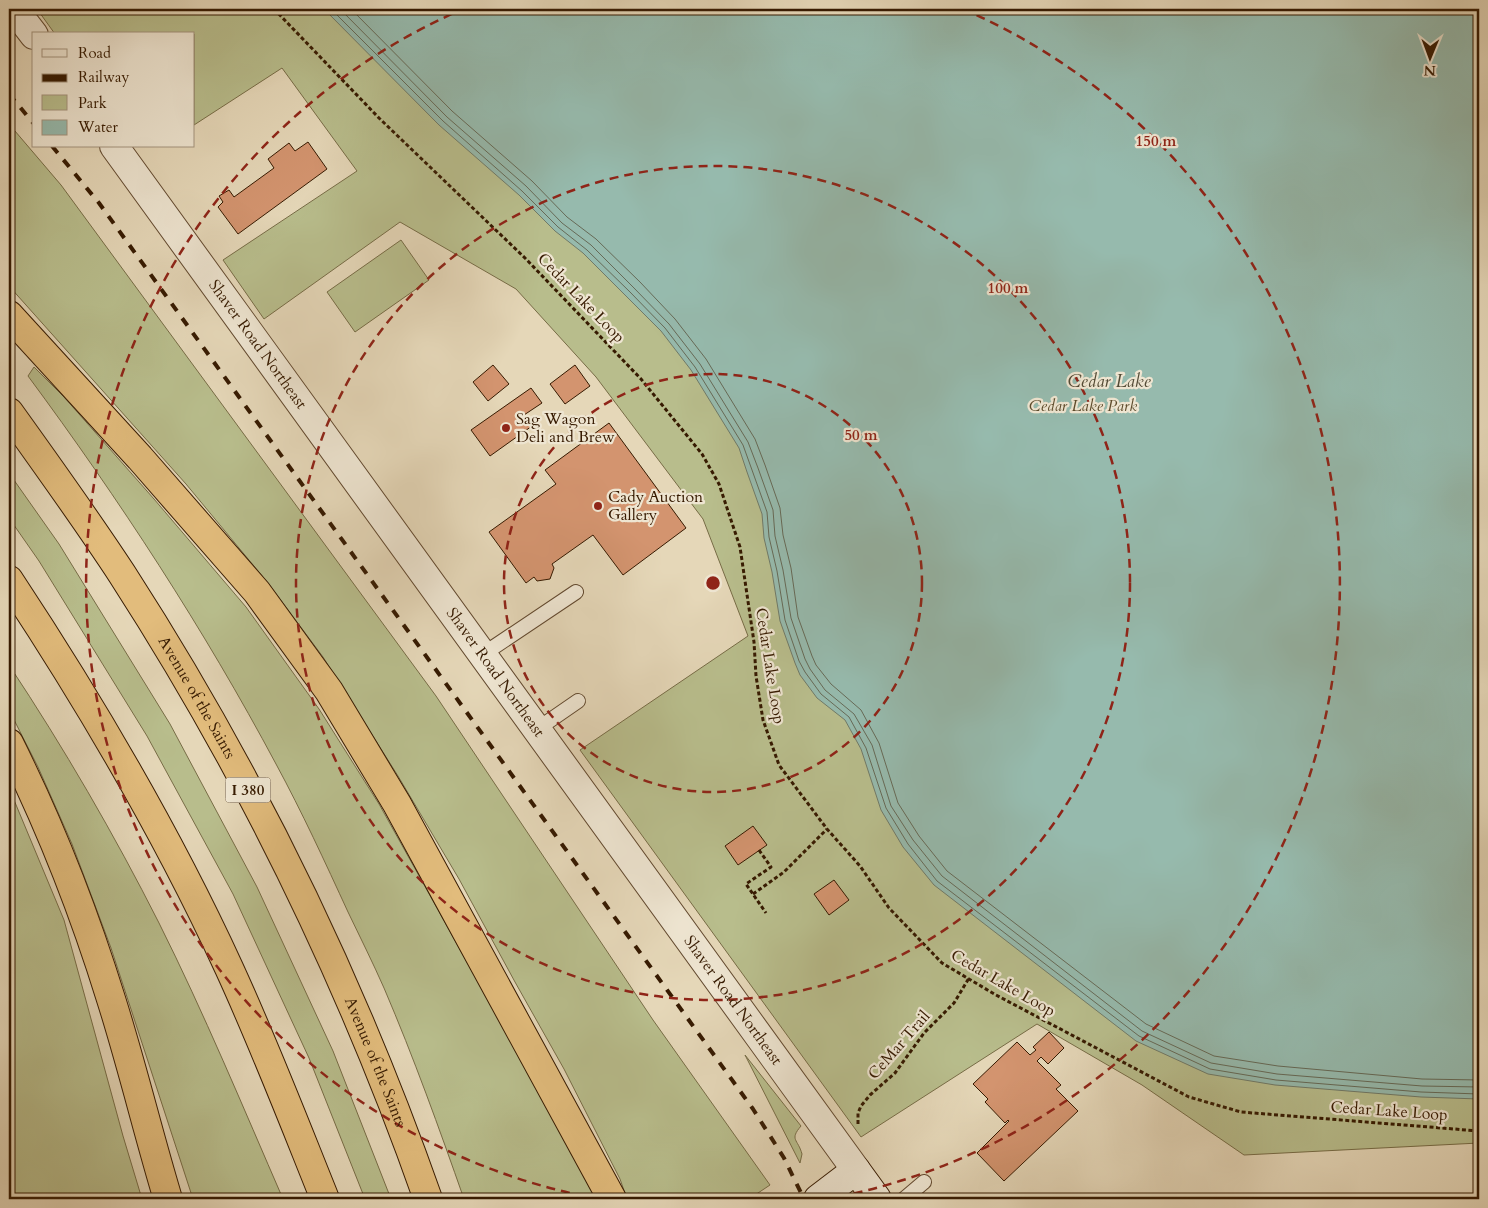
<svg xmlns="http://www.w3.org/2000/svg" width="1488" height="1208" font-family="Cardo,serif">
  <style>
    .green { fill: #b8bd8c; stroke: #776c46 }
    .water { fill: #96baad; stroke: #707a68 }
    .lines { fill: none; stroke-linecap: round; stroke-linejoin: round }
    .shore { stroke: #666a57; stroke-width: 1 }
    .building { fill: #d3946f; stroke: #361a01 }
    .lane-casing { stroke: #62492f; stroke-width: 16 }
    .street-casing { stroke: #62492f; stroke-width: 30 }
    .secondary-casing { stroke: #361a01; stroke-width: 30 }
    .highway-casing { stroke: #361a01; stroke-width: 30 }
    .path { stroke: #361a01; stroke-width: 3; stroke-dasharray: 4 2.5; stroke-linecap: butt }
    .lane { stroke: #eee5d1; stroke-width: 14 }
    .street { stroke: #eee5d1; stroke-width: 28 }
    .secondary { stroke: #eee5d1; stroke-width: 28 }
    .highway { stroke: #e2bc7c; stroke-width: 28 }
    .rail { stroke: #361a01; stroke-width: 4; stroke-dasharray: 9 9; stroke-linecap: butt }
    .ring { fill: none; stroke: #8f2418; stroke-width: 2.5; stroke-dasharray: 9 6 }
    .poi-dot { fill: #8f2418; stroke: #eee5d1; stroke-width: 2 }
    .labels { text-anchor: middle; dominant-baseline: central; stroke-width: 4.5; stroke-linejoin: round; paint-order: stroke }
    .shield { fill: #eee5d1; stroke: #6d573f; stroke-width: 1 }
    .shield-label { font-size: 15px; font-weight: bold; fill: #361a01 }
    .street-label { font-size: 16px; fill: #361a01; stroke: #eee5d1 }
    .park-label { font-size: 16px; font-style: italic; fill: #5d4b2b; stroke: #eee5d1 }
    .poi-label { font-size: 16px; fill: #361a01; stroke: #eee5d1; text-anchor: start }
    .water-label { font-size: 18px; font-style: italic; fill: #534a35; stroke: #eee5d1 }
    .centre { fill: #8f2418; stroke: #eee5d1; stroke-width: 2.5 }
    .ring-label { font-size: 15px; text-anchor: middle; font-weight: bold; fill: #8f2418; stroke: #eee5d1; stroke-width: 4.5; stroke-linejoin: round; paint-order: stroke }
  </style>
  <rect width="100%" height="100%" fill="#e5d7b8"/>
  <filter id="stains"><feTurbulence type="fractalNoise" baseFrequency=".004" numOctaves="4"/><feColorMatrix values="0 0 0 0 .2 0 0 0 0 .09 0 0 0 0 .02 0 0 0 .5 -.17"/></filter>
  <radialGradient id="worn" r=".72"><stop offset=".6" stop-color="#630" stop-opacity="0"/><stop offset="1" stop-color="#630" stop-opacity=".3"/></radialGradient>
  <g class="green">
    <polygon points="37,9 1479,9 1479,1143 1244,1155 1142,1085 1037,1024 861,1137 580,750 748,636 703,519 596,377 516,289 400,222 264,319 223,260 357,171 282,68 194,125 194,34 55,34"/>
    <polygon points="9,124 61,185 436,696 653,1020 770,1185 749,1199 627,1199 620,1179 564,1069 515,982 459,879 398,776 323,657 268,583 186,484 9,286"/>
    <polygon points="401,240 429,280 355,332 327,292"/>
    <path d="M34 367 64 397 154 499 246 607 319 709 379 804 550 1111 596 1199H464C439 1128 414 1058 384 988 373 963 360 937 348 912 325 862 302 812 276 764 204 629 119 499 28 376Z"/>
    <polygon points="9,473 59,544 170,724 257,887 333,1051 391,1199 365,1199 309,1058 233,894 147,736 39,561 9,518"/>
    <path d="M9 665C64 748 114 834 159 923 204 1013 243 1107 283 1199H193L111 948 72 844 38 767 9 710Z"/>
    <polygon points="9,788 64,920 123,1136 142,1199 9,1199"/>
    <path d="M745 1055 801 1126C789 1140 798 1139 802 1154L800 1163Z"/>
  </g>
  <polygon class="water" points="324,9 1479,9 1479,1099 1421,1097 1275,1085 1208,1074 1136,1041 934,885 903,847 881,810 861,749 845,720 817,698 800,675 795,663 780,621 772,572 764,538 762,514 747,472 739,448 691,370 661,331 583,253 555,231 519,195 439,125"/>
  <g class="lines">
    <g class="shore">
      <polyline points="331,9 443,121 522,191 558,227 587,250 630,292 665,328 695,367 743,445 752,470 767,512 769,537 777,571 785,620 799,661 805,672 821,694 849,717 866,748 886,808 908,844 937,881 1139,1036 1210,1069 1276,1080 1421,1092 1479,1094"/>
      <polyline points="340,9 447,117 526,186 562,223 591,245 634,288 669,324 700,364 748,442 758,468 773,510 775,536 783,570 791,618 805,659 810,669 825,690 854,714 872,745 891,806 913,840 942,876 1142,1031 1211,1063 1277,1074 1422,1086 1479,1087"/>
      <polyline points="351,9 452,111 532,181 567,217 596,239 640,282 675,319 706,359 755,439 765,465 780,508 783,535 791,568 798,617 812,656 816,665 831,684 861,710 879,743 898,803 919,836 947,871 1146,1024 1214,1056 1278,1066 1422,1079 1479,1080"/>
    </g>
  </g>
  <g class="building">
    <polygon points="308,142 327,169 238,234 218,207 223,202 219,196 229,190 234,197 274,168 268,159 289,143 295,151"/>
    <polygon points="493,365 509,384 488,401 473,382"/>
    <polygon points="575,365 590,386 565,404 550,384"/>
    <polygon points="531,388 542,403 524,415 532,426 490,456 471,430"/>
    <polygon points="609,423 686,528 623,575 593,535 552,564 554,568 550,579 537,581 534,577 526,583 489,532 556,484 545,470"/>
    <polygon points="753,826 767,845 738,865 725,846"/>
    <polygon points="834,880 849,900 829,915 814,894"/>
    <polygon points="1049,1032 1064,1048 1048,1064 1041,1057 1037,1061 1061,1085 1056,1089 1078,1111 1004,1181 977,1153 1009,1121 1008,1120 1005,1123 985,1102 988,1099 973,1084 1017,1042 1030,1055 1036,1050 1033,1047"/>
  </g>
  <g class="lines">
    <g class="lane-casing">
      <g id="lane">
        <polyline points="482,655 576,592"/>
        <polyline points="536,730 578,701"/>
        <polyline points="904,1199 924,1182"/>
      </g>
    </g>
    <g class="street-casing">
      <g id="street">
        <polyline points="14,9 34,35"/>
        <path id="s1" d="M114 146 856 1170"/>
      </g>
    </g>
    <g class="secondary-casing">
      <polyline id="secondary" points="818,1199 856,1170 877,1199"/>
    </g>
    <g class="highway-casing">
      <g id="highway">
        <polyline points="9,315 140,458 257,592 329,691 397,804 612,1199"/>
        <path id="s2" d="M9 412C47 465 86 519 122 574 248 769 351 980 428 1199"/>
        <path d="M9 580C91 704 167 833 229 968 264 1044 294 1122 325 1199"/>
        <path d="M9 743C50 825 84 912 111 999 132 1065 148 1133 168 1199"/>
      </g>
    </g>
    <g class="path">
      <polyline points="274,9 379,118 526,259 641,379 702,454 719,484 740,547 754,642 756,676 763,720 779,765 827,829 860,866 889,908 942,963 996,995 1189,1097 1241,1112 1479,1131"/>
      <polyline points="759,850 771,867 746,884 766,913"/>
      <polyline points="753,894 784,872 827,829"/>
      <polyline points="858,1124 858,1113 861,1106 870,1095 895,1073 924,1033 954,1003 969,978"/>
    </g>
    <use href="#lane" class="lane"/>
    <use href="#street" class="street"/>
    <use href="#secondary" class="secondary"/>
    <use href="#highway" class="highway"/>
    <g class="rail">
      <polyline points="9,94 34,124"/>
      <polyline points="52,146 99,203 753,1109 784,1158 804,1199"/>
    </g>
  </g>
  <g class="ring">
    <circle cx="713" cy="583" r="209"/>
    <circle cx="713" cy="583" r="417"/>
    <path d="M599 1199A626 626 0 0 1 463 9M963 9A626 626 0 0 1 827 1199"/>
  </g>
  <g class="poi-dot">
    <circle cx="506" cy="428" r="5"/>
    <circle cx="598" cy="506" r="5"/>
  </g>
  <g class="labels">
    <rect class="shield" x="225.5" y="777.5" width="45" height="25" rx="4"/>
    <g class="shield-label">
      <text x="248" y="790">I 380</text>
    </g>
    <g class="street-label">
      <text transform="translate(581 298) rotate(46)">Cedar Lake Loop</text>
      <text stroke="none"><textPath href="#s1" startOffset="245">Shaver Road Northeast</textPath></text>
      <text transform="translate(770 666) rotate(81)">Cedar Lake Loop</text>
      <text stroke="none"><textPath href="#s1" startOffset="650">Shaver Road Northeast</textPath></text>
      <text stroke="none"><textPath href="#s2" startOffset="342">Avenue of the Saints</textPath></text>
      <text transform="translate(1003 983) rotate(30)">Cedar Lake Loop</text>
      <text stroke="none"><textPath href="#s1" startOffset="1055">Shaver Road Northeast</textPath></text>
      <text transform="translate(899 1045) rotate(-49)">CeMar Trail</text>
      <text stroke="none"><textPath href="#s2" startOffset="748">Avenue of the Saints</textPath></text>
      <text transform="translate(1389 1111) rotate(4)">Cedar Lake Loop</text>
    </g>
    <g class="park-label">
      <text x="1083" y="406">Cedar Lake Park</text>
    </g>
    <g class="poi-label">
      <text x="516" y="419">Sag Wagon<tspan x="516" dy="18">Deli and Brew</tspan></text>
      <text x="608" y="497">Cady Auction<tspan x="608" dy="18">Gallery</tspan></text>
    </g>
    <g class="water-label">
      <text x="1109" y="381">Cedar Lake</text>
    </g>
  </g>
  <circle cx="713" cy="583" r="8" class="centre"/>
  <g class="ring-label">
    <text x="1156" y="146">150 m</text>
    <text x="1008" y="293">100 m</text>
    <text x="861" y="440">50 m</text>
  </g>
  <rect width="1488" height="1208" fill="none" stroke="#e5d7b8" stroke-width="30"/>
  <rect x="10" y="10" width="1468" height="1188" fill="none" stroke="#361a01" stroke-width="2.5"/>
  <rect x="15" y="15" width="1458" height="1178" fill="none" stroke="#361a01"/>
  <rect x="32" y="32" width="162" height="115" fill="#eee5d1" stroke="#a4947e"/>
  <rect x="42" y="49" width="25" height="8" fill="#eee5d1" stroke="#a4947e"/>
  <text x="78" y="58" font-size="15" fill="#361a01">Road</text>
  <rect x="42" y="74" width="25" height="8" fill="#361a01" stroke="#a4947e"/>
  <text x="78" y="82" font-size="15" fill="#361a01">Railway</text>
  <rect x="42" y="95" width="25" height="15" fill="#b8bd8c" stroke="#a4947e"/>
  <text x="78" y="108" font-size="15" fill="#361a01">Park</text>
  <rect x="42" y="120" width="25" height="15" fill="#96baad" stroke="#a4947e"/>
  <text x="78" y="132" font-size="15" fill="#361a01">Water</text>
  <g transform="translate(1430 58) rotate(181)" stroke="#eee5d1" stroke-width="4" paint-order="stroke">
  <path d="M0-4L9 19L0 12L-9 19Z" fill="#361a01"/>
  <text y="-8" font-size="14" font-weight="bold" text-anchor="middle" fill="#361a01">N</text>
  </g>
  <rect width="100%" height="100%" filter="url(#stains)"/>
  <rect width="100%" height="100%" fill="url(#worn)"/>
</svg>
